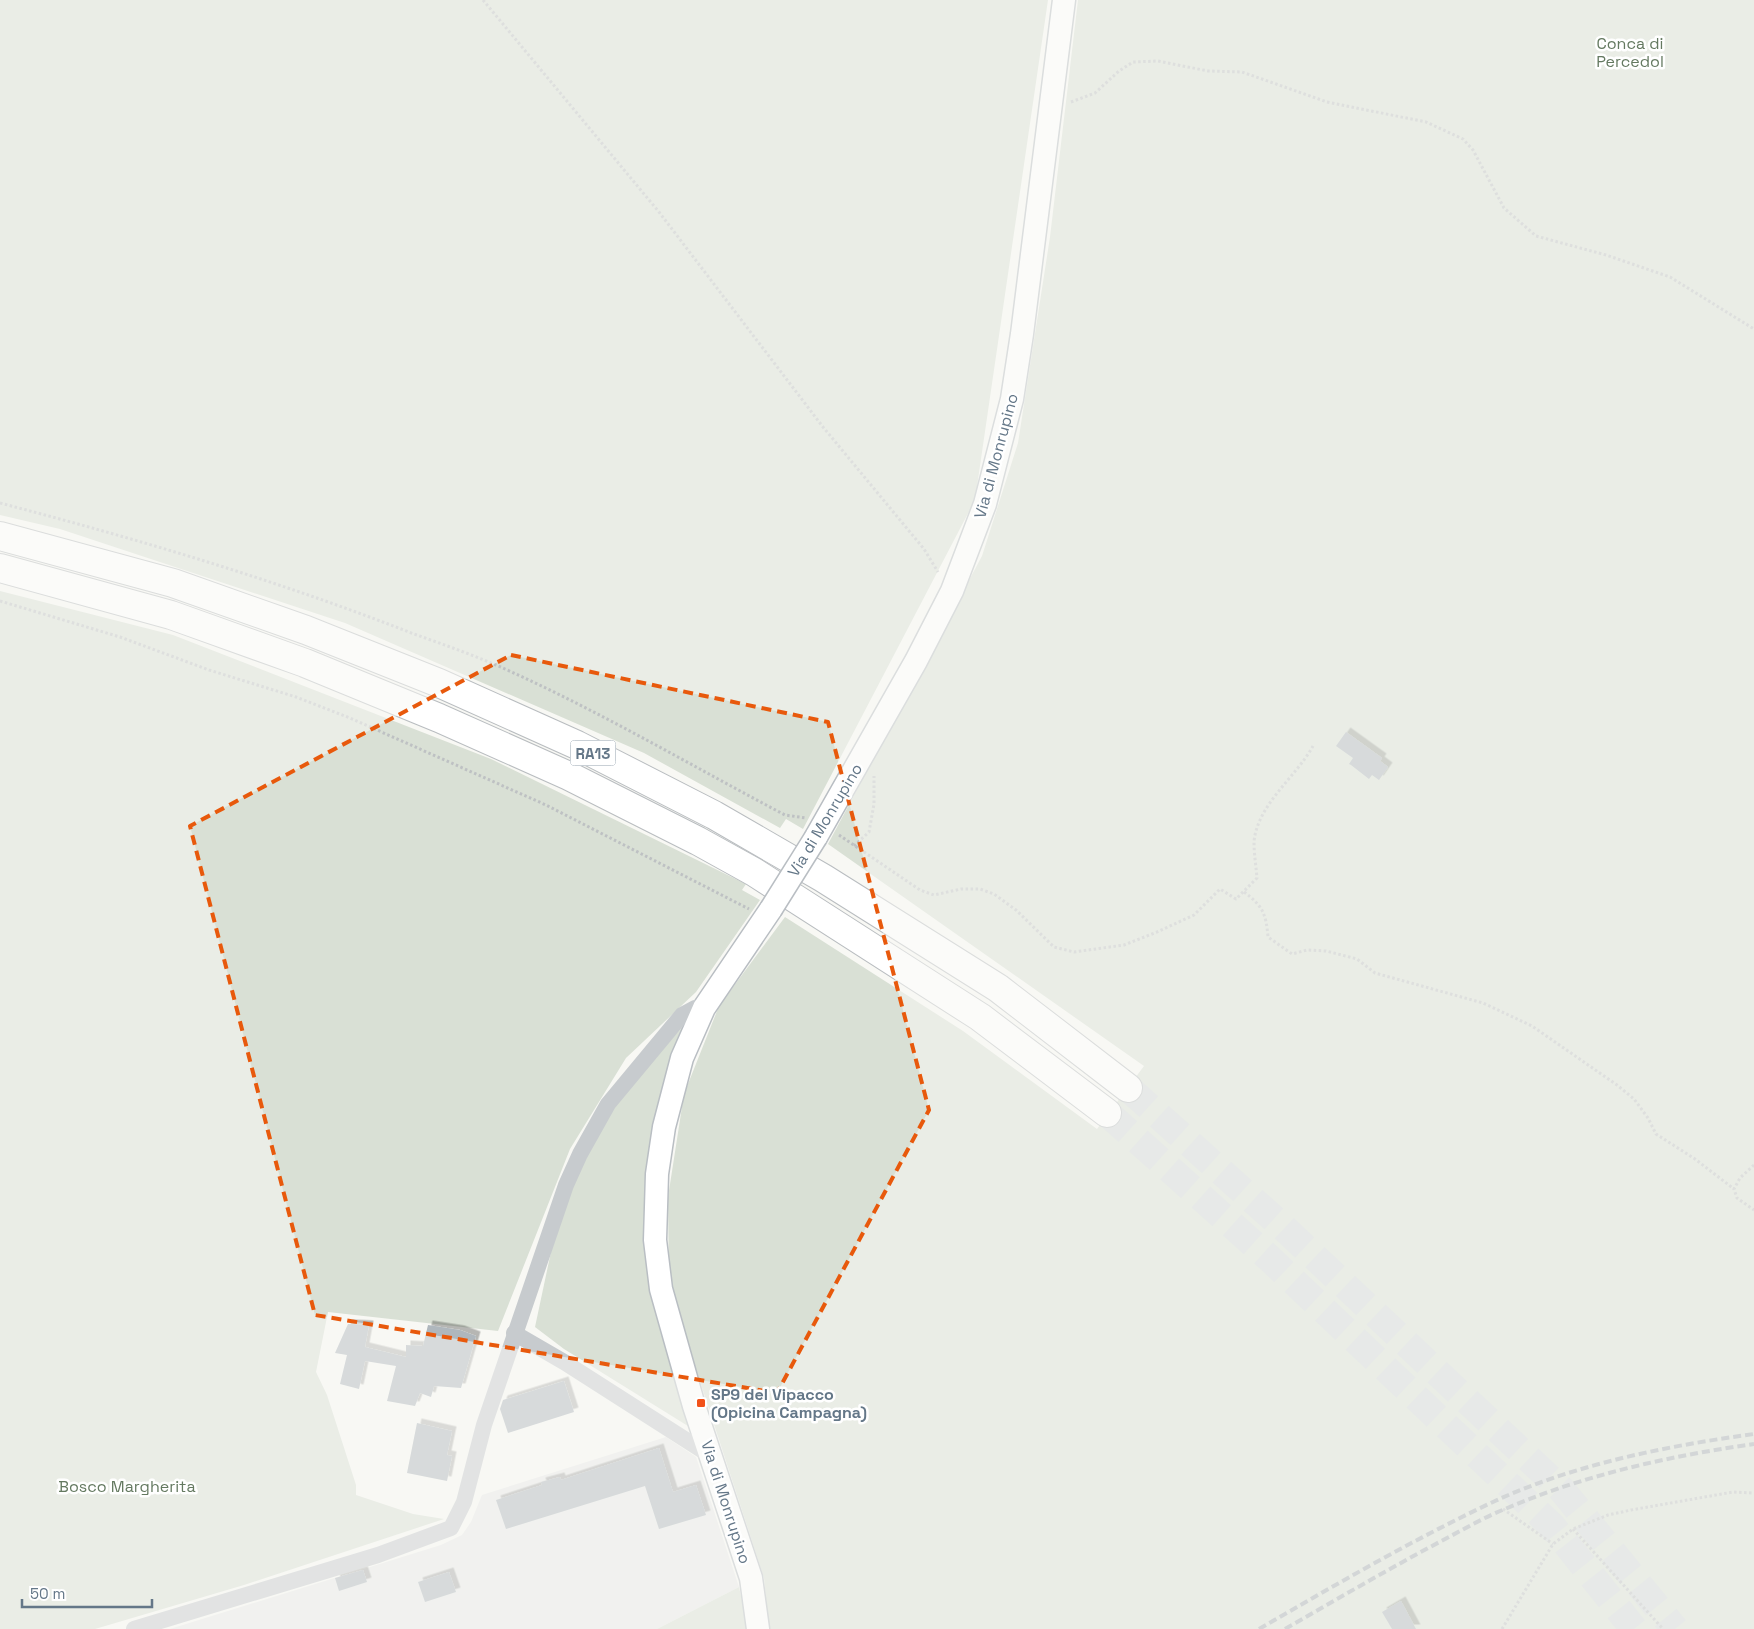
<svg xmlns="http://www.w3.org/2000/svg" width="1754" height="1629" font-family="'Space Grotesk',sans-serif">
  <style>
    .built { fill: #e8e9e8 }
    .green { fill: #d9e0d5 }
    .building { fill: #afb7bd; filter: url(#shadow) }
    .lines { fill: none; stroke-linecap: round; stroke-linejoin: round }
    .motorway-tunnel { stroke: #d3d8d9; stroke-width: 28; stroke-dasharray: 28 14; stroke-linecap: butt }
    .secondary-casing { stroke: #b9bec3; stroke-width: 25 }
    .motorway-casing { stroke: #b9bdc0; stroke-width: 30 }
    .path { stroke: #bec1c3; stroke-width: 3; stroke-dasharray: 2.5 2.5; stroke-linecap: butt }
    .minor { stroke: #c7cbce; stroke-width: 16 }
    .secondary { stroke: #fff; stroke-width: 22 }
    .motorway { stroke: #fff; stroke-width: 28 }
    .rail { stroke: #a7adb3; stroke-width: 4; stroke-dasharray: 8 4; stroke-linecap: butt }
    .secondary-bridge-casing { stroke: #b9bec3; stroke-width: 25; stroke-linecap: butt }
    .secondary-bridge { stroke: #fff; stroke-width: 22 }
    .marked { fill: none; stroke: #e8590c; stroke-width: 4; stroke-dasharray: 10 6; stroke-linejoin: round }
    .poi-dot { fill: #f2521a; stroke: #fff; stroke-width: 2 }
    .labels { text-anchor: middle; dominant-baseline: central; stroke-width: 5; stroke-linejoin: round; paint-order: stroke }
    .shield { fill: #fff; stroke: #92a0ac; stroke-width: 1 }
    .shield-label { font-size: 15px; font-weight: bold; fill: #647788 }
    .park-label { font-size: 16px; fill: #647960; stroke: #fff }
    .street-label { font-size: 16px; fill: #647788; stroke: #fff }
    .poi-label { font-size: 16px; font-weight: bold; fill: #647788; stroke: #fff; text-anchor: start }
  </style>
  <defs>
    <filter id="shadow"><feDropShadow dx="4.5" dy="-4.5" stdDeviation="0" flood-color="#0004"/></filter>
  </defs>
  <rect width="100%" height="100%" fill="#f8f8f4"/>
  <polygon class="built" points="666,1437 696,1457 739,1587 657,1629 170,1629 441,1545 462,1535 471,1522 482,1495"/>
  <g class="green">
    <polygon points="0,0 1048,0 975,500 803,829 786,819 780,828 644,753 345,623 60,529 0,515"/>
    <polygon points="1078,0 1754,0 1754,1629 769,1629 764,1578 669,1286 668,1197 684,1094 719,1006 785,917 963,1031 1097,1129 1144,1066 828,844 982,556 1018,443 1050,237"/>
    <polygon points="0,591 173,635 491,759 746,884 742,890 760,900 696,992 626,1058 570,1149 498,1331 328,1312 316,1372 327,1395 356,1485 356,1495 413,1514 444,1519 244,1585 95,1629 0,1629"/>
    <polygon points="687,1022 651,1180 696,1431 564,1349 535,1327 555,1233 570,1188 609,1107"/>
    <polygon points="739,1587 748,1629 657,1629"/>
  </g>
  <g class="building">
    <polygon points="1346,732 1382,758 1380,761 1388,767 1379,780 1372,775 1369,779 1351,765 1349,764 1353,758 1336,746"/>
    <polygon points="348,1324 369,1325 365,1347 406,1357 406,1345 423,1346 428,1325 460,1330 476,1336 461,1388 434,1386 431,1397 420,1393 415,1406 387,1401 396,1366 365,1361 359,1389 340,1384 347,1355 335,1353"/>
    <polygon points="564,1381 574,1412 508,1433 500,1409 503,1400"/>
    <polygon points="417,1423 452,1431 447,1455 452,1456 447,1481 407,1473"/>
    <polygon points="659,1448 673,1492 696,1485 706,1515 659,1529 645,1486 506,1529 496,1500 542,1485 541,1482 560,1477 561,1480"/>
    <polygon points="363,1570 367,1582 339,1591 335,1578"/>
    <polygon points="449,1572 456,1592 425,1602 418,1582"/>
    <polygon points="1401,1601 1416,1629 1392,1629 1382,1612"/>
  </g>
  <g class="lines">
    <g class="motorway-tunnel">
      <polyline points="1128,1088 1284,1228 1562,1490 1675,1629"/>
      <polyline points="1107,1113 1269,1258 1552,1526 1634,1629"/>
    </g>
    <g class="secondary-casing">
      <g id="secondary">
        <polyline points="816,837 916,661 952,591 985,504 1012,399 1022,334 1064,0"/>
        <polyline points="758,1629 751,1578 694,1406 661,1289 655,1240 657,1174 664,1127 682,1058 704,1008 771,909"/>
      </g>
    </g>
    <g class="motorway-casing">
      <g id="motorway">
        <polyline points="0,536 173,583 306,630 439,683 577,745 714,815 823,878 998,988 1128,1088"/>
        <polyline points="0,568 171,615 305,663 439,718 569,776 698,841 754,872 980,1017 1107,1113"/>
      </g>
    </g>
    <g class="path">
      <polyline points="483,0 659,212 823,427 924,549 938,572"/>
      <polyline points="1071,102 1095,93 1119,71 1133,62 1158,61 1208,71 1242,72 1327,102 1426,122 1463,139 1473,150 1504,208 1536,236 1606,255 1670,277 1754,329"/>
      <path d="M0 503C141 540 279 581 414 634 445 645 476 656 505 669 601 712 692 766 785 815L806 818"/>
      <polyline points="0,601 120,637 209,670 296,697 350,718 546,805 749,909"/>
      <path d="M839 835 920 890 934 895 961 889H980L994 894 1016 910 1054 947 1074 952 1124 945 1157 932 1194 915 1220 889 1236 899 1257 878C1256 866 1254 854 1254 842 1257 805 1296 777 1313 746"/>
      <polyline points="854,846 869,832 874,804 874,776"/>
      <path d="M1244 892C1263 906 1266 914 1268 937L1292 954 1307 950 1326 951 1357 959 1375 973 1483 1003 1532 1026 1617 1085 1634 1099 1648 1118 1656 1134 1695 1159 1734 1189"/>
      <polyline points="1754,1165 1740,1178 1734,1189 1737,1198 1754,1210"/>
      <polyline points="1503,1509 1553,1544"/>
      <polyline points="1573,1529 1663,1629"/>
      <polyline points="1502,1629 1553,1544 1573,1529 1608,1515 1631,1510 1733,1492 1754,1493"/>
    </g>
    <g class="minor">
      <polyline points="514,1333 564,1362 711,1456"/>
      <polyline points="134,1629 378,1555 451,1528 464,1502 484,1425 566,1185 580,1154 608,1104 682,1015 695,1008 704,1008"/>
    </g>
    <use href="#secondary" class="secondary"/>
    <use href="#motorway" class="motorway"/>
    <g class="rail">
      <path d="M1259 1629C1337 1584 1414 1539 1495 1501 1576 1464 1666 1446 1754 1434"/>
      <path d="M1285 1629C1339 1598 1392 1567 1447 1538 1466 1528 1485 1517 1505 1509 1584 1475 1669 1456 1754 1444"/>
    </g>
    <g class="secondary-bridge-casing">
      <polyline id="secondary-bridge" points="771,909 816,837"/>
    </g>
    <use href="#secondary-bridge" class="secondary-bridge"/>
  </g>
  <path d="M0 0H1754V1629H0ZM511 655 828 722 929 1110 777 1393 315 1315 190 826Z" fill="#f8f8f4" fill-opacity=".55" fill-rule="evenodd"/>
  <path class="marked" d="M511 655 828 722 929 1110 777 1393 315 1315 190 826Z"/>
  <rect class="poi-dot" x="696" y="1398" width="10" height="10" rx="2.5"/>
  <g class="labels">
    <rect class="shield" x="570.5" y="740.5" width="45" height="25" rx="4"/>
    <g class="shield-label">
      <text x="593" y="753">RA13</text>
    </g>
    <g class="park-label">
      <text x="1630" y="43">Conca di<tspan x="1630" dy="18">Percedol</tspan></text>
      <text x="127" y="1486">Bosco Margherita</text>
    </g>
    <g class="street-label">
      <text transform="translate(996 456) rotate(-75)">Via di Monrupino</text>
      <text transform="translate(825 820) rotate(-59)">Via di Monrupino</text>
      <text transform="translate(726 1502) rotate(72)">Via di Monrupino</text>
    </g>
    <g class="poi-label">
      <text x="711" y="1394">SP9 del Vipacco<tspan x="711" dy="18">(Opicina Campagna)</tspan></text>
    </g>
  </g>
  <path d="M22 1599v8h130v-8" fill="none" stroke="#647788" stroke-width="2.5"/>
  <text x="30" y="1599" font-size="15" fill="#647788" stroke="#ffffff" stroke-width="4" paint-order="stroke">50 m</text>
</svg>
